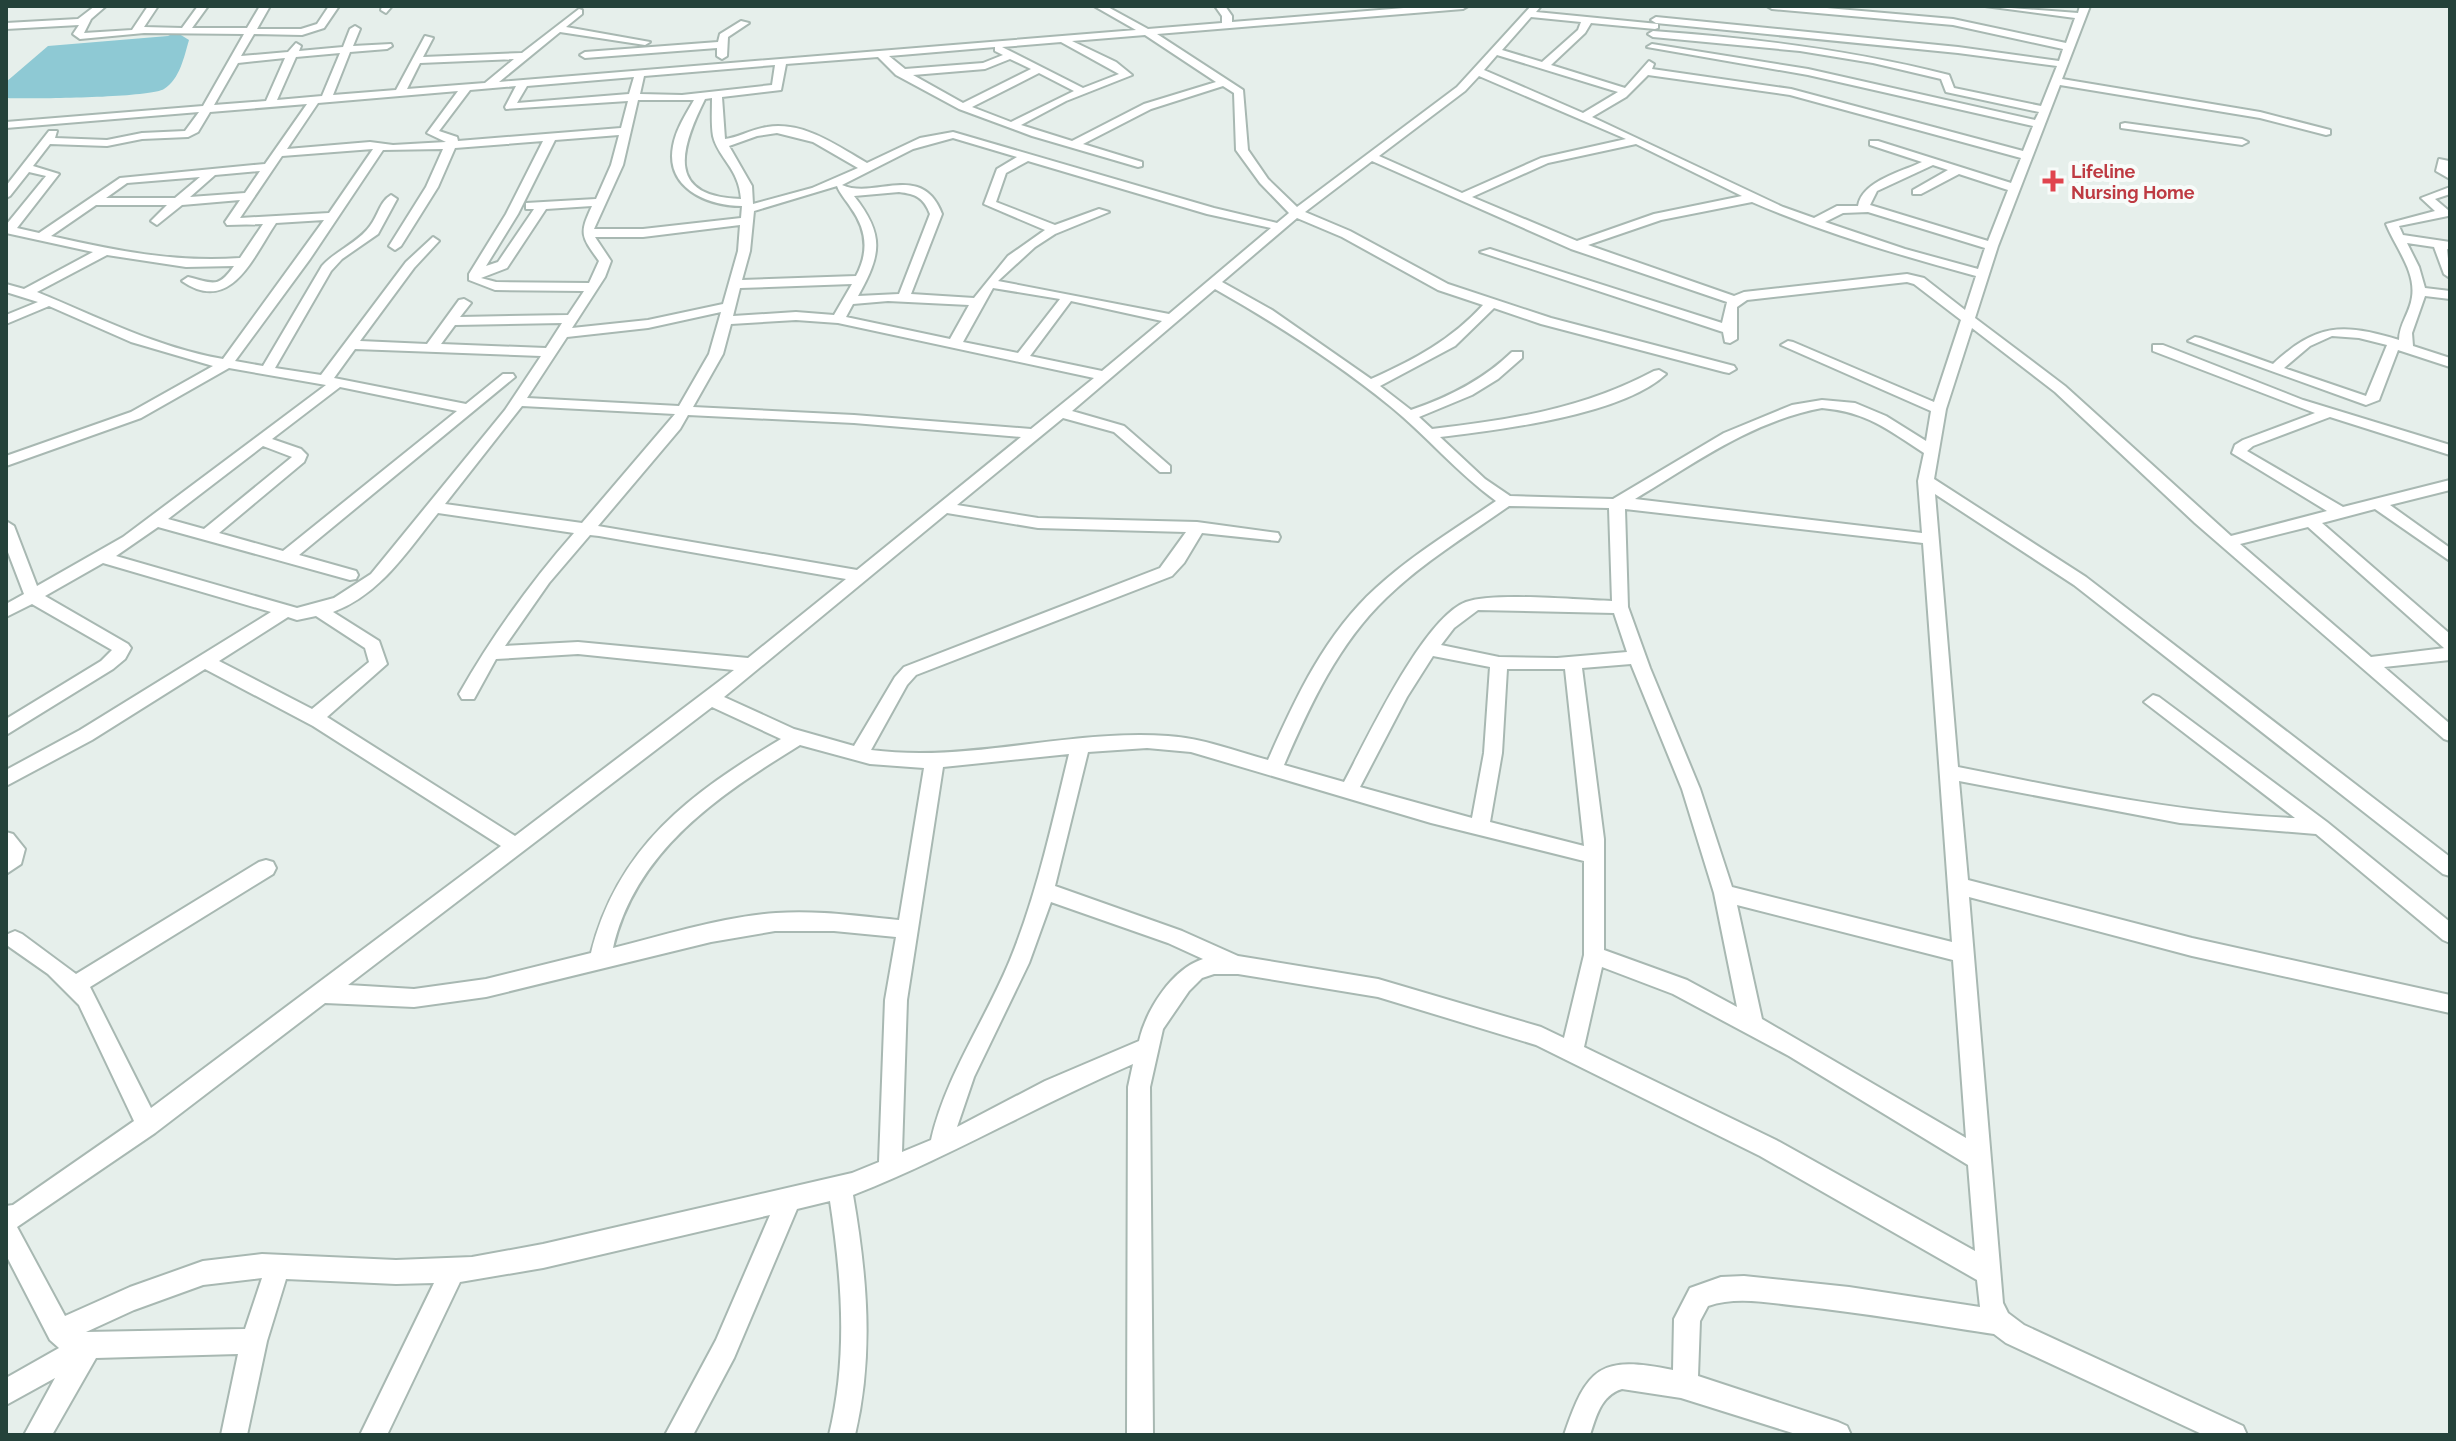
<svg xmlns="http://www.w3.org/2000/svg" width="2456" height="1441" font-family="Raleway,sans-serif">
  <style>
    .water { fill: #8ec9d4 }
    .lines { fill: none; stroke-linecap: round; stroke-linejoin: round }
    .minor-casing { stroke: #a8b8b2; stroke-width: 4 }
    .minor { fill: #fff; fill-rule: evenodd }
    .health-dot { fill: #e0444e; stroke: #f7fbf9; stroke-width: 3 }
    .labels { text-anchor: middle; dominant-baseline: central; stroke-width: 8; stroke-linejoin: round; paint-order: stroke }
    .far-health-label { font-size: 18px; font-weight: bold; fill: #be3a42; stroke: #f7fbf9; text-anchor: start }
  </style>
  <rect width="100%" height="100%" fill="#e6efeb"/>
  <path class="water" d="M176 32 189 40C184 57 180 79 164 89 149 98 28 99 6 98V82L48 46 168 36Z"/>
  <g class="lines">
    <g class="minor-casing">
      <g id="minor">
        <path d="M95 6H106L91 19 84 33 132 30 148 6H158L144 27 182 28 198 6H208L192 28H247L260 6H270L257 29H301L317 24 329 6H339L324 28 302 35 254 34 241 56 288 52 296 43 301 46 299 51 343 47 350 29 355 26 360 29 353 46 391 44 392 46 387 49 350 52 333 95 396 90 425 36 433 38 423 57 522 53 579 9 582 10V14L566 27 650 42 645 45 560 32 499 82 1136 30 1094 6H1106L1148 29 1222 23V16L1215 6H1225L1232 16V22L1428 6H1468L1463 9 1157 34 1243 90 1248 150 1268 179 1297 207 1457 87 1531 6H1541L1536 12 1658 24V28L1655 29 1591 23 1585 33 1551 65 1625 88 1649 61 1654 64 1652 69 1791 89 2023 151 2033 126 1808 75 1647 47 1652 44 1808 69 2035 120 2039 112 1946 92 1941 79 1873 63 1800 51 1653 37 1648 34 1653 31C1753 38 1851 50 1949 75L1954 88 2041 106 2057 66 1958 53 1656 23 1651 20 1656 17 1958 47 2059 61 2063 49 1953 25 1772 9 1767 6H1804L1953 19 2066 43 2075 18 1985 6 2078 13 2080 6H2090L2062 79 2260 112 2330 130V134L2326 135 2260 118 2060 85 1998 246 1975 318 2065 386 2231 536 2327 511 2232 453 2235 445 2243 440 2315 413 2153 351V345H2163L2303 400 2450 445V455L2330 417 2253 446 2247 451 2343 507 2450 480V490L2390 505 2450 548V561L2375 509 2322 523 2450 634V660L2384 667 2450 724V741L2444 739 2195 523 2055 392 1972 328 1946 409 1934 479 2086 577 2450 857V876L2443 874 2074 585 1935 494 1958 767C2069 789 2181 814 2295 818L2144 702 2153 695 2159 697 2327 822 2450 922V943L2443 940 2316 834 2180 823 1959 781 1968 880 2192 938 2450 995V1013L2192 956 1969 897 2003 1303 2008 1313 2024 1325 2243 1426 2247 1435H2204L2006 1343 1994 1334C1929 1324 1864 1313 1799 1306 1768 1303 1737 1296 1708 1306L1700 1321 1698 1376 1838 1422 1847 1426 1851 1435H1799L1681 1398 1622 1389C1601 1395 1596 1417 1590 1435H1564C1587 1367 1600 1355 1673 1370L1674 1319 1690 1288 1721 1277 1744 1276 1849 1287 1980 1307 1977 1280 1760 1156 1536 1045 1378 997 1238 974H1214L1202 978 1189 991 1163 1029 1150 1087 1153 1435H1127L1128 1087 1133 1064C1038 1105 949 1157 853 1195 867 1276 874 1355 855 1435H829C848 1357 842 1280 830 1201L797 1209 734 1358 693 1435H665L716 1340 770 1215 543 1268 460 1282 387 1435H360L434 1283 396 1284 286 1279 267 1341 247 1435H221L238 1354 96 1358 52 1435H24L55 1378 6 1405V1378L59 1348 50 1340 6 1255V1206L13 1205 134 1121 79 1005 48 974 8 946V934L15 931 22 934 76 974 259 862 266 860 273 862 276 868 273 874 90 987 151 1108 501 846 313 726 205 669 92 740 6 786V770L80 730 271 612 103 563 45 596 128 644 131 648 125 659 113 669 6 735V719L101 661 112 650 32 604 6 617V604L24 594 6 547V521L14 526 37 586 123 537 326 385 229 368 141 418 6 466V456L131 412 213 366 131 342 49 306 6 324V315L38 302 6 292V284L24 289 93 252 6 233V225L46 176 29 172 10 196 6 198V186L49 131H57L55 138 107 140 142 133 185 131 199 112 6 128V122L203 106 244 34 144 33 80 39 73 34 79 25 6 29V23L78 19ZM1531 17 1581 22 1578 30 1542 62 1502 50ZM1145 35 1216 82 1144 104 1072 141 1021 125 1066 101 1132 75 1116 62 1072 41ZM1061 42 1119 74 1083 88 1002 47ZM995 47V51L1003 55 983 63 905 69 889 56ZM340 53 322 96 277 100 296 57ZM1497 55 1618 92 1583 113 1484 70ZM878 57 896 75 959 109 1032 136 1138 167 1142 166V162L1083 144 1151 109 1223 86 1234 93 1236 150 1260 183 1289 213 1277 223 1214 208 953 132 920 138 867 163C837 146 804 121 767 127 752 129 737 138 725 139L722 97 781 90 786 64ZM285 58 266 101 214 105 238 63ZM514 59 485 83 407 89 420 63ZM1010 59 1031 69 963 103 913 75 985 69ZM775 65 772 85 682 95 640 94 644 76ZM1039 73 1074 91 1011 122 972 107ZM1648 75 1790 95 2021 158 2011 183 1878 141H1870V145L1922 162C1901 172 1862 181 1858 206H1837L1814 218 1783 207 1592 117 1626 97ZM1479 76 1626 139 1541 158 1462 193 1379 156 1465 91ZM634 77 629 94 517 103 527 86ZM516 86 505 107 506 109 628 101 621 128 458 141 457 137 439 131 470 90ZM458 91 427 133 446 142 393 145 370 142 287 149 318 103ZM712 98C712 110 711 124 713 136 718 158 739 168 741 199 664 197 681 147 705 99ZM638 100H694C686 114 676 129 673 146 665 188 707 206 742 206L741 218 643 229H594L623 165ZM307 104 265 164 120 178 39 233 17 228 59 174 33 166 50 144 107 146 142 139 188 137 198 132 210 112ZM777 133 813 142 858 168 812 188 753 204 752 186 729 146 757 136ZM619 135 611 165 596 199 526 203V209H534L498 262 486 266 518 214 555 140ZM953 138 1017 157 997 169 984 204 1045 230 1008 256 974 298 911 294 942 214C922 161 875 200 842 185L913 149ZM543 141 506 214 469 274V280L495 290 584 291 568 315 460 317 471 303 464 299 459 300 427 344 360 341 414 268 439 241 433 237 406 262 321 375 275 368 331 271 342 259 378 234 397 199 391 195C380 201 378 216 370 226 359 242 335 251 322 266L263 366 235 361 310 259 383 150 443 149 426 187 389 246 395 250 401 246 438 187 455 148ZM1636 144 1742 196 1654 214 1577 241 1472 197 1548 163ZM373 149 329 213 240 218 282 156ZM1028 161 1207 214 1271 228 1169 314 998 281 1035 247 1055 234 1109 212 1099 209 1055 225 996 202 1006 173ZM1372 161 1571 249 1727 302 1722 323 1490 249 1480 252 1723 332 1725 342 1730 343 1737 339V307L1747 300 1907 282 1914 284 1961 320 1934 402 1793 342 1788 341 1781 345 1931 411 1926 441 1886 416 1855 403 1822 400 1792 405 1724 433 1613 499 1510 496 1485 479 1440 437C1499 430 1623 415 1666 374L1659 370 1654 371C1583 409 1510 420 1432 429L1419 417 1472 395 1498 379 1522 358V352H1512C1483 380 1449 397 1411 410L1380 386 1455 346 1494 308 1541 324 1724 372 1729 373 1736 369 1734 366 1551 318 1448 284 1350 231 1305 212ZM1933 165 1948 170 1913 190V194H1921L1959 174 2008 190 1988 241 1870 205 1877 191ZM260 171 245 193 190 197 215 175ZM200 177 175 198H106L127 183ZM837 186C840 194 846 200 851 208 867 230 869 252 856 276L742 280 750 251 754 211ZM899 192C916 194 924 198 930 214L899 294 858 296C881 255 885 235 854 196ZM240 200 225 222 227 225 263 224 240 258C175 263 113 250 51 236L96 205H167L151 221 157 225 182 205ZM1752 202C1824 233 1899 255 1976 276L1965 310 1924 278 1907 274 1744 292 1734 296 1588 245 1661 220ZM592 206C579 234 581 236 599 261L589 283 496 282 481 278 507 268 546 209ZM1868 212 1985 248 1978 269 1905 249 1825 222 1843 213ZM1297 218 1342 237 1438 290 1483 305C1451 340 1414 360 1371 379L1272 310 1222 282ZM324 220 223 359C158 348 98 317 37 292L107 255 186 267 234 266C218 289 213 283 188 277L182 281C231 315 253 257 276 223ZM740 225 738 251 723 304 648 320 572 328 605 277 611 261 595 237H643ZM852 284 834 315 796 312 733 316 740 288ZM993 288 1060 299 1018 353 963 342ZM1215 289C1275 323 1336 362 1390 406 1427 436 1457 473 1496 501 1455 529 1412 555 1376 588 1325 634 1295 699 1268 760 1235 751 1202 738 1168 736 1068 729 970 763 871 750L907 685 916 675 1172 576 1184 563 1202 533 1278 541 1280 537 1278 533 1197 522 1038 518 957 505 1063 418 1114 432 1160 472H1170V466L1124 426 1072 411ZM888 301 969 305 950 339 846 317 853 304ZM1071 301 1162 321 1102 371 1030 356ZM721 312 709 354 679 406 527 398 567 337 648 328ZM796 320 838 323 1094 378 1031 429 854 415 693 407 723 354 731 324ZM562 323 546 348 441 344 455 325ZM355 349 541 356 505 410 371 574 334 598 297 608 116 556 158 527 350 580 356 579 358 575 356 571 299 555 515 377 513 374H503L466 404 334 378ZM340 387 457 411 283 551 219 533 304 462 307 455 301 449 272 439ZM522 406 675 414 582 523 445 504ZM1822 408C1867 412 1887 429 1924 453L1918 481 1922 533 1635 499C1695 463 1752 421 1822 408ZM688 415 854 423 1021 437 857 570 598 526 680 429ZM263 446 292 457 204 529 168 519ZM1509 506 1609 508 1612 601C1578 600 1494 592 1466 602 1423 618 1366 741 1344 782L1284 765C1310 705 1338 644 1386 598 1423 562 1468 535 1509 506ZM1625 509 1923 543 1952 942 1732 887 1700 789 1650 668 1628 607ZM438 513 574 533C530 583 492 636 459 694L462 699H474L496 659 578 654 734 670 515 836 327 717 387 664 379 641 333 612C381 594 407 551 438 513ZM947 513 1038 528 1186 532 1160 568 904 667 895 677 854 746 794 729 724 697ZM2308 527 2444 648H2445L2371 657 2240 544ZM590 535 599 536 846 579 748 658 578 642 505 646 549 583ZM1478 610 1614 613 1627 652 1557 658 1499 657 1441 645 1454 628ZM316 616 365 648 369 662 312 709 219 661 288 617 297 620ZM1433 656 1490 667 1484 753 1472 818 1360 787 1407 697ZM1631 664 1682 789 1714 893 1737 1007 1687 980 1604 950V839L1582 668ZM1507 669H1565L1584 846 1490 822 1502 753ZM712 707 781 739C691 793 618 846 591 953L486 979 414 989 348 985ZM800 745 870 764 924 768 899 920C858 916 817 910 776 913 721 917 666 935 613 948 636 850 719 795 800 745ZM1147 748 1191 752 1431 823 1584 861V955L1564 1038 1541 1027 1378 979 1238 956 1182 931 1055 886 1088 752ZM1069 754C1052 824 1037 894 1010 960 985 1021 946 1075 931 1140L902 1152 907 1000 943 767ZM1051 902 1168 943 1203 959C1172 969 1146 1010 1139 1041L1045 1081 957 1127 974 1077 1029 963ZM1737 905 1953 960 1966 1138 1762 1019ZM775 931H834L896 937 885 1000 879 1162 852 1173 543 1244 472 1257 396 1260 262 1254 203 1261 130 1287 65 1316 17 1227 155 1133 325 1003 414 1007 486 997 711 942ZM1602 967 1673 994 1789 1056 1968 1165 1975 1251 1776 1140 1584 1047ZM262 1278 245 1329 86 1332 134 1310 203 1285Z"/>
        <polygon points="382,6 392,6 386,13 381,10"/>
        <polygon points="741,21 749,23 728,37 727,56 722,59 717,56 717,48 585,58 580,55 585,52 718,42 720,34"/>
        <polygon points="2125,123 2242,139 2248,142 2242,145 2121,128 2121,124"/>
        <polygon points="2439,159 2449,161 2450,179 2436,171"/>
        <path d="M2450 187V194L2435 199 2448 210V216L2399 226 2403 235 2450 242V250L2447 249 2450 278 2444 274 2434 247 2407 243 2419 267 2425 288 2450 291V299L2425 296 2412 333 2413 346 2450 358V367L2398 350 2379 400 2366 405 2188 341 2195 337 2200 338 2273 364C2317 323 2343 323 2399 340 2399 324 2410 313 2412 297 2416 271 2395 247 2386 224L2435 211 2421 198ZM2332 336 2359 338 2387 345 2366 396 2284 368 2310 346Z"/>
        <polygon points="6,832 13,834 25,849 21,864 6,874"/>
      </g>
    </g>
    <use href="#minor" class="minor"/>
  </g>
  <path class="health-dot" d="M2049 169h8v8h8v8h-8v8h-8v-8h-8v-8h8z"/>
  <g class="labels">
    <g class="far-health-label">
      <text x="2071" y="171">Lifeline<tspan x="2071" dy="21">Nursing Home</tspan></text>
    </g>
  </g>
  <rect width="2456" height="1441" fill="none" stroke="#24423a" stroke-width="16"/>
</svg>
